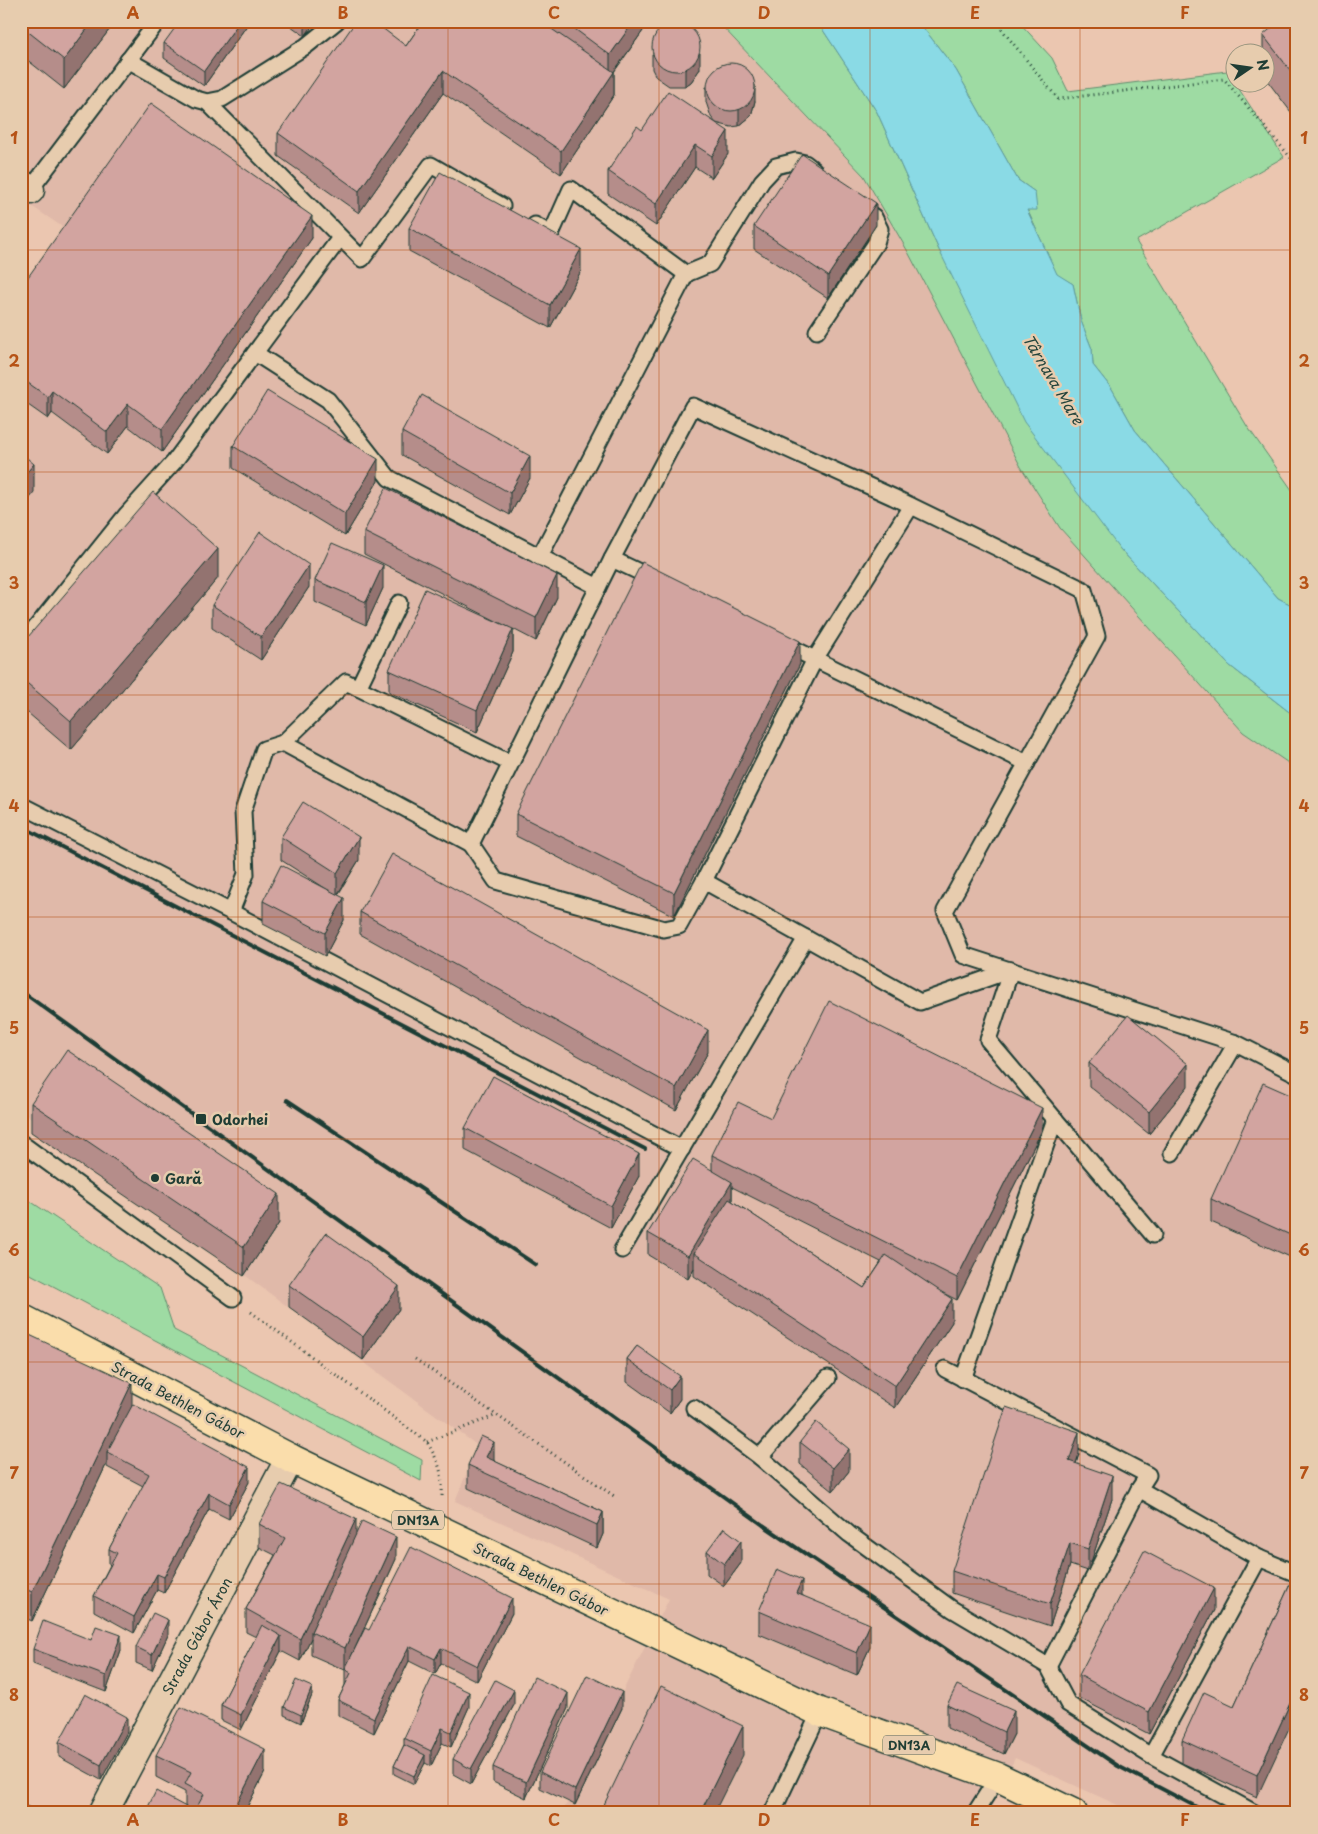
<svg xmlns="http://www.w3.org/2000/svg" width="1318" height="1834" font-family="'Playpen Sans',sans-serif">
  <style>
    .built { fill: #e0b9a9 }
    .green { fill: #9edba3; stroke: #5e8c6c }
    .water { fill: #8adae5; stroke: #5f9b9e }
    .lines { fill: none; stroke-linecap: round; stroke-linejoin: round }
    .lane-casing { stroke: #1f3d34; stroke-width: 19 }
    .street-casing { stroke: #1f3d34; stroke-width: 31 }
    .primary-casing { stroke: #1f3d34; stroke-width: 31 }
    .path { stroke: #1f3d34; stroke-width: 3; stroke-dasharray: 1 4; stroke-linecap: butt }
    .lane { stroke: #e7ccae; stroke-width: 15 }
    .street { stroke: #e7ccae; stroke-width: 28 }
    .primary { stroke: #faddab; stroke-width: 28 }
    .rail { stroke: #1f3d34; stroke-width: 4 }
    .wall { fill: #b58d8a; stroke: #1f3d34; fill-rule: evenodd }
    .shaded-wall { fill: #937370; stroke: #1f3d34 }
    .building { fill: #d2a4a0; stroke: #1f3d34 }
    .grid { fill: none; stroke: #b65216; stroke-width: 1; stroke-opacity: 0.55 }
    .poi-dot { fill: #1f3d34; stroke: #e7ccae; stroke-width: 2 }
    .labels { text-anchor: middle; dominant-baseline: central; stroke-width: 5; stroke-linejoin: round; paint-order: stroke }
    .shield { fill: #e7ccae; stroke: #5b6859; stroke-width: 1 }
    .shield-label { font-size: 12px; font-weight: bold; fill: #1f3d34 }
    .poi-label { font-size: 14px; font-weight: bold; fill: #1f3d34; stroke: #e7ccae; text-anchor: start }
    .street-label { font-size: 14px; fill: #1f3d34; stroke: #e7ccae }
    .water-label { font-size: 15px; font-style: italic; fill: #24453d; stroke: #e7ccae }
    .neatline { fill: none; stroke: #b65216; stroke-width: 2 }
    .grid-label { font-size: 16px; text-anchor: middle; font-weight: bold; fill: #b65216 }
  </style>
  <rect width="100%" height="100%" fill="#ebc6b0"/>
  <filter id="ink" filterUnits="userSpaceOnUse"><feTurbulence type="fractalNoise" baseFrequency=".02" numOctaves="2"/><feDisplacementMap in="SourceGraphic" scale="10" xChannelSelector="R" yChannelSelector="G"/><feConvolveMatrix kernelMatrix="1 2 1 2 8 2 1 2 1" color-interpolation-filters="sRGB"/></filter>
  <g filter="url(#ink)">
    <polygon class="built" points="21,21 717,21 864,176 907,250 1021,467 1060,528 1243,732 1297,769 1297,1813 1135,1813 1015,1758 988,1813 562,1813 669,1599 455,1501 478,1446 21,1111 21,298 67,230 21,199"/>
    <g class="green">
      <polygon points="717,21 817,21 877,112 939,250 1120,549 1229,665 1297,718 1297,769 1243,732 1060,528 1021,467 907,250 864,176"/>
      <polygon points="918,21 1018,21 1052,58 1068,91 1227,71 1284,157 1136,241 1247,426 1297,497 1297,608 1278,598 1135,430 1112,389 1093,365 1092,349 1081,321 1073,284 1057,275 1027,209 1035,192 1018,180 956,70"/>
      <polygon points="21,1195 160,1288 174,1330 422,1460 421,1481 21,1269"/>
    </g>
    <polygon class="water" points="817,21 918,21 956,70 1018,180 1035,192 1037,210 1027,210 1057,274 1073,284 1081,321 1092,349 1093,365 1112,389 1135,430 1278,598 1297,608 1297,718 1229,665 1120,549 1024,422 939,250 877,112"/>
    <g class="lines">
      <g class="lane-casing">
        <g id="lane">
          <polyline points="128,60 196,99 207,102 222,99 306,46 337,21"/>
          <polyline points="207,102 362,259 431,165 502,206"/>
          <polyline points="30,190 158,21"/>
          <polyline points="535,225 551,234 571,189 686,274 539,558"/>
          <polyline points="686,274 710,264 762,181 776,166 796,161 805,163 814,170"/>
          <polyline points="817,331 876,243 880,229 874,217 863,209"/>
          <polyline points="255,353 328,400 389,478 598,587"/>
          <polyline points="612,559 656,580"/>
          <polyline points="782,643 1027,763"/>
          <polyline points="21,646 127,514 174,462 340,238"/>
          <polyline points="358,688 399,603"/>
          <polyline points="283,743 346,682 510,763"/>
          <polyline points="21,805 231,912 682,1149"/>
          <polyline points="471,844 496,881 664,929 679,926 704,881 815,659 911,506"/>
          <polyline points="704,881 920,1002 1011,970"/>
          <polyline points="231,912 246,874 243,811 264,749 283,743 471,844 612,559 693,406 893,497 1084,590 1097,636 945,911 963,955 1236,1043"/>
          <polyline points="1011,970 988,1040 1153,1235"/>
          <polyline points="21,1143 233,1298"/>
          <polyline points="1172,1153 1236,1043 1297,1074"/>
          <polyline points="622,1250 806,938"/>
          <polyline points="945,1369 1148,1475 1139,1489"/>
          <polyline points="963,1379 1055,1119"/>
          <polyline points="694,1408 760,1457 849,1534 952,1609 1048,1666 1139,1489 1259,1558"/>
          <polyline points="760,1457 828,1378"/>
          <polyline points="1048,1666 1068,1704 1151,1756 1255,1813"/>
          <polyline points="1151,1756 1259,1558 1297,1574"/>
          <polyline points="772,1813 820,1712"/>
          <polyline points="975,1813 998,1777"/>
        </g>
      </g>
      <g class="street-casing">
        <g id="street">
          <polyline points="21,184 30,190"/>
          <polyline points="103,1813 290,1458"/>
        </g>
      </g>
      <g class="primary-casing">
        <polyline id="primary" points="21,1318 290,1458 820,1712 998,1777 1073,1813"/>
      </g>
      <g class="path">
        <polyline points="995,21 1058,99 1224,79 1297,165"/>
        <path d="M251 1312 427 1442C440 1464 443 1473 442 1498"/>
        <polyline points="415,1359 614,1496"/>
        <polyline points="427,1442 497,1415"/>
      </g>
      <use href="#lane" class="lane"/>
      <use href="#street" class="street"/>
      <use href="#primary" class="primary"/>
      <g class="rail">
        <polyline points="21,826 645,1149"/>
        <polyline points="21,991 763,1525 1118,1766 1208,1813"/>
        <polyline points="287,1100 536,1265"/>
      </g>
    </g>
    <g class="wall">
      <polygon points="24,21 116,21 64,89 21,55 21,25"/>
      <polygon points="250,21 204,86 164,58 164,43"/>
      <polygon points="284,21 316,21 305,36"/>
      <polygon points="423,21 650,21 614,72 614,95 561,174 443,93 359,213 278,156 278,133 406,46"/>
      <polygon points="1297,21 1297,120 1266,79 1266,52 1263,52 1263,35"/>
      <polygon points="652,54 700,69 691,82 685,86 669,86 656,77 652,69"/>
      <polygon points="706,87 755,101 751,116 739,126 731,127 716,123 711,117 706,102"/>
      <polygon points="642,130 728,154 712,178 695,167 656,226 608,194 608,171"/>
      <polygon points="876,225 828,298 754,249 754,226"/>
      <polygon points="409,228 581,271 550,328 409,251"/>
      <polygon points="312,238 162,452 128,426 107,454 52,413 48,419 21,400 21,287"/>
      <polygon points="402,432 530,478 510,515 402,455"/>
      <polygon points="233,446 378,481 345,536 233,468"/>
      <polygon points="364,532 557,597 536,641 513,629 513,652 477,732 389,692 389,670 510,628 364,554"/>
      <polygon points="218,578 71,750 21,707 21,645"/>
      <polygon points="315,580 383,588 366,625 315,602"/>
      <polygon points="309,587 261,660 212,628 212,605"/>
      <polygon points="800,664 674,916 516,836 516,814"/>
      <polygon points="281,837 359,860 338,895 344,920 325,956 263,924 263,901 328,890 281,860"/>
      <polygon points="360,912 708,1052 676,1110 360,934"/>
      <polygon points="1089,1063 1188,1086 1149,1134 1089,1086"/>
      <polygon points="1297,1098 1297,1260 1211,1222 1211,1199"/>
      <polygon points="31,1103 279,1223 244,1276 31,1132"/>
      <path d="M771 1118 1042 1130 957 1300 941 1292 952 1322 895 1408 694 1276V1268L688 1279 648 1255V1233L712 1170V1155ZM732 1187 881 1262 864 1288 732 1201Z"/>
      <polygon points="465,1128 639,1176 611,1228 465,1150"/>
      <polygon points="289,1285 399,1309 363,1360 289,1307"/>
      <polygon points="21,1331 132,1407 249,1482 229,1519 209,1509 164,1593 157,1590 134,1633 94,1611 94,1596 110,1565 109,1564 109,1549 143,1486 107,1467 107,1463 32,1621 21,1616"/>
      <polygon points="637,1346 680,1399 670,1413 627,1382 627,1359"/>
      <polygon points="800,1442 849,1471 833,1491 800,1464"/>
      <polygon points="1079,1454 1076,1464 1112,1499 1088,1571 1070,1565 1050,1626 952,1593 952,1571"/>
      <polygon points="494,1461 603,1512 603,1534 597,1548 468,1488 468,1465"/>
      <polygon points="259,1524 356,1534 396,1559 358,1642 369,1630 512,1613 477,1681 441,1663 435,1674 409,1661 374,1733 338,1715 338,1700 345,1685 345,1670 311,1655 311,1638 300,1661 281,1651 241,1730 221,1720 221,1705 256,1637 246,1632 246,1609 275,1555 259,1547"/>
      <polygon points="707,1551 741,1563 724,1586 707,1574"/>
      <polygon points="1293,1578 1257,1797 1182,1763 1182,1740 1234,1706"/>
      <polygon points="802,1595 870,1647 857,1675 759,1634 759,1611"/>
      <polygon points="1214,1610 1149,1734 1079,1698 1079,1675"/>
      <polygon points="168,1635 152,1670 136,1663 136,1647"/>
      <polygon points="33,1649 121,1650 106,1692 33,1664"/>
      <polygon points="312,1695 301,1723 284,1715 284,1707"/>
      <polygon points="514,1705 471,1784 453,1774 453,1759"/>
      <polygon points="947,1705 1014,1734 1004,1754 947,1728"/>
      <polygon points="469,1707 451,1747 442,1743 431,1766 425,1763 414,1784 394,1774 394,1766 404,1745 404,1738"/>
      <polygon points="568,1708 526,1798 493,1782 493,1767"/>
      <polygon points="622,1708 575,1805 540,1788 540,1772"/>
      <polygon points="127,1732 101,1780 59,1757 59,1742"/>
      <polygon points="156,1755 265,1772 244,1813 197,1813 186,1807 186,1813 185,1807 185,1792 156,1777"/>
    </g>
    <g class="shaded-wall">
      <polygon points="93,21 116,21 64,89 64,60"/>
      <polygon points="240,21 250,21 204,86 204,71"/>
      <polygon points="305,21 316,21 305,36"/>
      <polygon points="634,21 650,21 610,77 610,55"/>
      <polygon points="700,53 700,69 691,82 685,86 685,70"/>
      <polygon points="443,71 443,93 359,213 359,191"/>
      <polygon points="614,72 614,95 561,174 561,151"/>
      <polygon points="755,85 755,101 751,116 739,126 739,110"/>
      <polygon points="728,131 728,154 712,178 712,156"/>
      <polygon points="695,145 695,167 656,226 656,204"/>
      <polygon points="876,203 876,225 828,298 828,276"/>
      <polygon points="312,216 312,238 162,452 162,429"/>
      <polygon points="581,249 581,271 550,328 550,305"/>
      <polygon points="52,391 52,413 48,419 48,397"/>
      <polygon points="128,404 128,426 107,454 107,432"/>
      <polygon points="530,456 530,478 510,515 510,493"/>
      <polygon points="378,459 378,481 345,536 345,514"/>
      <polygon points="34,464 34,493 21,509 21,479"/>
      <polygon points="218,549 218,578 71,750 71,721"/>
      <polygon points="309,565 309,587 261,660 261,637"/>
      <polygon points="383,565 383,588 366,625 366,602"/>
      <polygon points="557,575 557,597 536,641 536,618"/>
      <polygon points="513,629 513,652 477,732 477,710"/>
      <polygon points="800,641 800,664 674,916 674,893"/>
      <polygon points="359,837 359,860 337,895 337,873"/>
      <polygon points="344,898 344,920 325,956 325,933"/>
      <polygon points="708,1030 708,1052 676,1110 676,1088"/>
      <polygon points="1188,1064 1188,1086 1149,1134 1149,1112"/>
      <polygon points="1042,1108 1042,1130 957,1300 957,1278"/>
      <polygon points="639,1154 639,1176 611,1228 611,1206"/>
      <polygon points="732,1182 732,1205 694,1253 694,1268 688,1279 688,1256"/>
      <polygon points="279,1194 279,1223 244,1276 244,1247"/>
      <polygon points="399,1286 399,1309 363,1360 363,1337"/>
      <polygon points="952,1299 952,1322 895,1408 895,1386"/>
      <polygon points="680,1376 680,1399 670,1413 670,1390"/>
      <polygon points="132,1383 132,1413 107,1452 107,1463 32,1621 32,1592"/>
      <polygon points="1079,1432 1079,1454 1069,1484 1069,1461"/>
      <polygon points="494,1442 494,1465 486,1457"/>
      <polygon points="849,1449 849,1471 833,1491 833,1468"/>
      <polygon points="249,1467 249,1482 229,1519 229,1504"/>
      <polygon points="1112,1476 1112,1499 1088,1571 1088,1549"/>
      <polygon points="209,1493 209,1509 164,1593 164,1577"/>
      <polygon points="603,1512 603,1534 597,1548 597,1525"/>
      <polygon points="356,1519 356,1541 311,1632 311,1638 300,1661 300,1639"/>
      <polygon points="396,1537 396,1559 345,1670 345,1648"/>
      <polygon points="741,1541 741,1563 724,1586 724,1564"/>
      <polygon points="1070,1543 1070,1565 1050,1626 1050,1604"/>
      <polygon points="157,1574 157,1590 134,1633 134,1617"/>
      <polygon points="802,1580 802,1602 796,1593"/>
      <polygon points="1214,1588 1214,1610 1149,1734 1149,1712"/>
      <polygon points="512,1598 512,1613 477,1681 477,1666"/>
      <polygon points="168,1620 168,1635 152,1670 152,1655"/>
      <polygon points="870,1624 870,1647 857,1675 857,1653"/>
      <polygon points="121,1635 121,1650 106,1692 106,1676"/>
      <polygon points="281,1636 281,1651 241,1730 241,1715"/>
      <polygon points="409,1646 409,1661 374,1733 374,1718"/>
      <polygon points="441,1648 441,1663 435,1674 435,1659"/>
      <polygon points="312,1687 312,1695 301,1723 301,1715"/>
      <polygon points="1297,1688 1297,1711 1257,1797 1257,1775"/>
      <polygon points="514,1690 514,1705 471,1784 471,1769"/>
      <polygon points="469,1692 469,1707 451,1747 451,1732"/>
      <polygon points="622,1692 622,1708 575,1805 575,1790"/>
      <polygon points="568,1693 568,1708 526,1798 526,1782"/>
      <polygon points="1014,1711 1014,1734 1004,1754 1004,1732"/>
      <polygon points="127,1717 127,1732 101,1780 101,1765"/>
      <polygon points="743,1726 743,1755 714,1813 700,1813"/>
      <polygon points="442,1728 442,1743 431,1766 431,1751"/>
      <polygon points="265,1749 265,1772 244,1813 232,1813"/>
      <polygon points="425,1755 425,1763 414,1784 414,1776"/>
    </g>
    <g class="building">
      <polygon points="24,21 93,21 64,60 21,26 21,25"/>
      <polygon points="180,21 240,21 204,71 164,43"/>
      <polygon points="356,21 373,21 406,46 423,21 540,21 614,72 561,151 443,71 359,191 278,133"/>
      <polygon points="564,21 634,21 610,55"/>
      <polygon points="1280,21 1297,21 1297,79 1263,35"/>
      <circle cx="676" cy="47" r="24"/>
      <circle cx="731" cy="87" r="24"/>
      <polygon points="668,91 728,131 712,156 695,145 656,204 608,171 637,126 642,130"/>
      <polygon points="151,103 312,216 162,429 128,404 107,432 52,391 48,397 21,378 21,287"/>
      <polygon points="802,154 876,203 828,276 754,226"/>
      <polygon points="440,172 581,249 550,305 409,228"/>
      <polygon points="267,391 378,459 345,514 233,446"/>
      <polygon points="422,395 530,456 510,493 402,432"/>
      <polygon points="21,453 34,464 21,479"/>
      <polygon points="386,488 557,575 536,618 364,532"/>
      <polygon points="153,492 218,549 71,721 21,678 21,645"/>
      <polygon points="260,532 309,565 261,637 212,605"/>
      <polygon points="332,543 383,565 366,602 315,580"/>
      <polygon points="642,562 800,641 674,893 516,814"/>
      <polygon points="425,589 513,629 477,710 389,670"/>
      <polygon points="303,802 359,837 337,873 281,837"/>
      <polygon points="392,854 708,1030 676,1088 360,912"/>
      <polygon points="281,865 344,898 325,933 263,901"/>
      <polygon points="829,1001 1042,1108 957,1278 712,1155 738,1102 771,1118"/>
      <polygon points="1128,1015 1188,1064 1149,1112 1089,1063"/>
      <polygon points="67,1050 279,1194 244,1247 31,1103"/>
      <polygon points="493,1076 639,1154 611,1206 465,1128"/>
      <polygon points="1263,1083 1297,1098 1297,1238 1211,1199"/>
      <polygon points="693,1159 732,1182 688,1256 648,1233"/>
      <polygon points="729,1199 864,1288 886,1255 952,1299 895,1386 694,1253"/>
      <polygon points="326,1233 399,1286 363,1337 289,1285"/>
      <polygon points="21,1331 132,1383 32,1592 21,1587"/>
      <polygon points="637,1346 680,1376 670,1390 627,1359"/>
      <polygon points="133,1404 249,1467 229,1504 209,1493 164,1577 157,1574 134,1617 94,1596 117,1553 109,1549 149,1474 107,1452"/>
      <polygon points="1006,1407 1079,1432 1069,1461 1112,1476 1088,1549 1070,1543 1050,1604 952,1571"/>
      <polygon points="816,1422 849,1449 833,1468 800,1442"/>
      <polygon points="481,1436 494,1442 486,1457 603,1512 597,1525 468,1465"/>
      <polygon points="281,1484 356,1519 300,1639 246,1609 285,1538 259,1524"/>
      <polygon points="362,1521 396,1537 345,1648 311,1632"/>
      <polygon points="724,1528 741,1541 724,1564 707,1551"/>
      <polygon points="411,1547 512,1598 477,1666 441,1648 435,1659 409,1646 374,1718 338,1700 351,1673 345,1669 365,1628 369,1630"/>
      <polygon points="1144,1551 1214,1588 1149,1712 1079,1675"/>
      <polygon points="777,1569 802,1580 796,1593 870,1624 857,1653 759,1611"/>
      <polygon points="1293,1578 1297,1579 1297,1688 1257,1775 1182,1740 1204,1692 1234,1706"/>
      <polygon points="153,1613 168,1620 152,1655 136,1647"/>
      <polygon points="43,1621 91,1640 96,1626 121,1635 106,1676 33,1649"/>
      <polygon points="262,1625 281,1636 241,1715 221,1705"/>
      <polygon points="433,1675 469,1692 451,1732 442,1728 431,1751 404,1738"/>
      <polygon points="587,1675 622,1692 575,1790 540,1772"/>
      <polygon points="534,1677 568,1693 526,1782 493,1767"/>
      <polygon points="296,1680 312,1687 301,1715 284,1707"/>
      <polygon points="495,1680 514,1690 471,1769 453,1759"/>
      <polygon points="957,1685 1014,1711 1004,1732 947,1705"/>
      <polygon points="661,1686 743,1726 700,1813 600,1813"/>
      <polygon points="85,1694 127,1717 101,1765 59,1742"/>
      <polygon points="181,1707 265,1749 232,1813 207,1813 197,1807 204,1794 185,1784 191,1772 156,1755"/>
      <polygon points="404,1745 425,1755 414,1776 394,1766"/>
      <polygon points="156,1791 186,1807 183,1813 145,1813"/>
      <polygon points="22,1804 41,1813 21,1813 21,1806"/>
    </g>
  </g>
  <path class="grid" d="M238 21V1813M448 21V1813M659 21V1813M870 21V1813M1080 21V1813M21 250H1297M21 472H1297M21 695H1297M21 917H1297M21 1139H1297M21 1362H1297M21 1584H1297"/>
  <g class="poi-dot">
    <rect x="195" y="1113" width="12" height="12" rx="2.5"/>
    <circle cx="155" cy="1178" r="5"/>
  </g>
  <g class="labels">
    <g class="shield">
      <rect x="392" y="1510.5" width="52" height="19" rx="4"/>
      <rect x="883" y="1735.5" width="52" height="19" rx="4"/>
    </g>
    <g class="shield-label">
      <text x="418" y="1520">DN13A</text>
      <text x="909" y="1745">DN13A</text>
    </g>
    <g class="poi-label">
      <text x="212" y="1119">Odorhei</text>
      <text x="165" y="1178">Gară</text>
    </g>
    <g class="street-label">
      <text transform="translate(178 1400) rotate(28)">Strada Bethlen Gábor</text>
      <text transform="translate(541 1579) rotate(26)">Strada Bethlen Gábor</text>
      <text transform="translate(197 1636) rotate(-62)">Strada Gábor Áron</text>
    </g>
    <g class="water-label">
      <text transform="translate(1054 379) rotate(59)">Târnava Mare</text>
    </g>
  </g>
  <rect width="1318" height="1834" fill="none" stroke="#e7ccae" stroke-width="55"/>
  <g transform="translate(1250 68) rotate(77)"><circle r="24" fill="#e7ccae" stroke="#97937d"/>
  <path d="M0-4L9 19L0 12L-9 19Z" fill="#1f3d34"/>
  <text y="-8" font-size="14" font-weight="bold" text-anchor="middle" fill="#1f3d34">N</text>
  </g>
  <rect x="28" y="28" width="1262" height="1778" class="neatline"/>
  <g class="grid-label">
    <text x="133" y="19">A</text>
    <text x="343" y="19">B</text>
    <text x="554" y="19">C</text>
    <text x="764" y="19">D</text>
    <text x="975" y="19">E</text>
    <text x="1185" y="19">F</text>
    <text x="14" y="144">1</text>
    <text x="1304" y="144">1</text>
    <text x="14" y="367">2</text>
    <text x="1304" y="367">2</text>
    <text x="14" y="589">3</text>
    <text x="1304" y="589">3</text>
    <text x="14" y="812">4</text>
    <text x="1304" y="812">4</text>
    <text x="14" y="1034">5</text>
    <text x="1304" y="1034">5</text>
    <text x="14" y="1256">6</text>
    <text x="1304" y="1256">6</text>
    <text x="14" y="1479">7</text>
    <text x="1304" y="1479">7</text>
    <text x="14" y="1701">8</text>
    <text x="1304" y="1701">8</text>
    <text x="133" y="1826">A</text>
    <text x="343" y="1826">B</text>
    <text x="554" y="1826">C</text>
    <text x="764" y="1826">D</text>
    <text x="975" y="1826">E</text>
    <text x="1185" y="1826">F</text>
  </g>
</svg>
